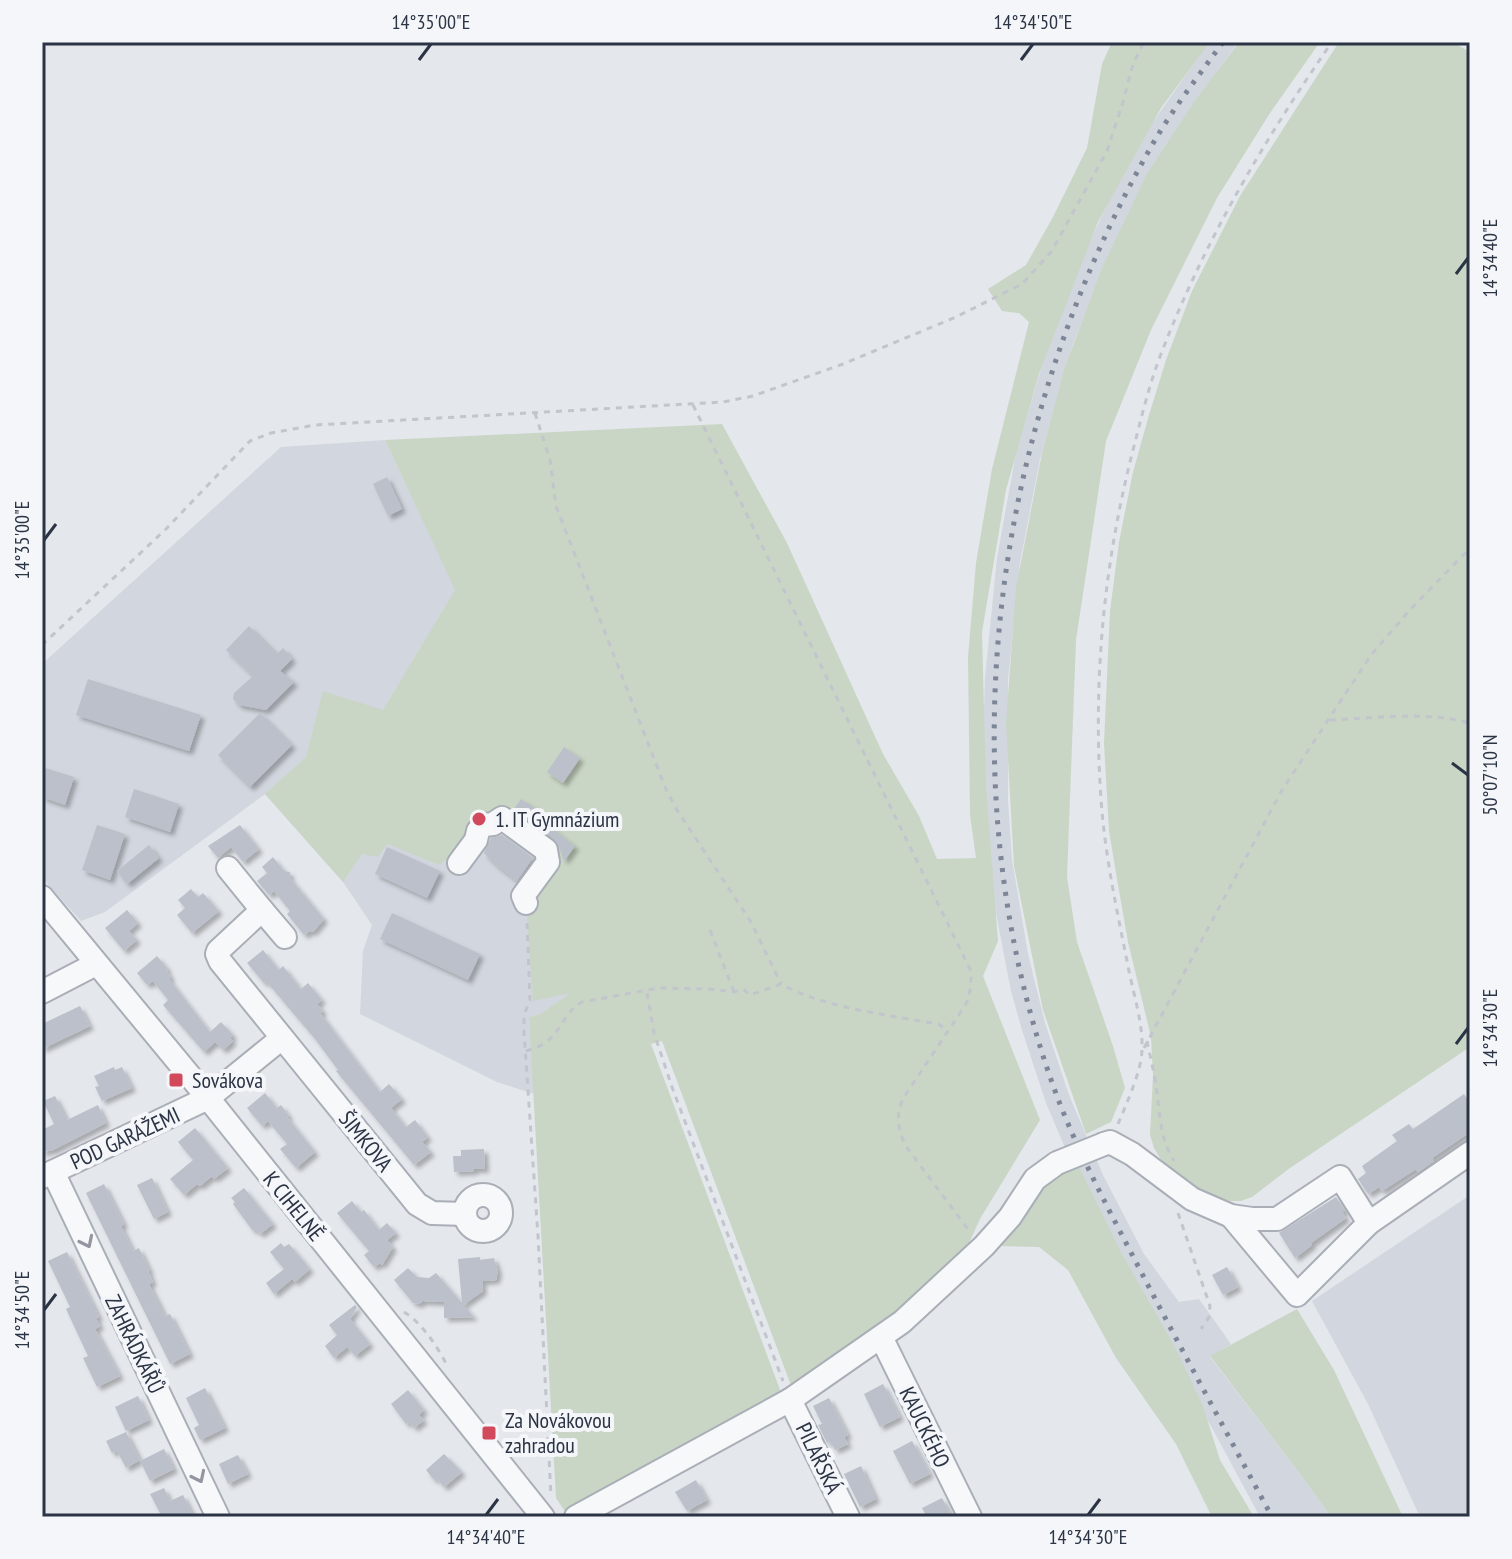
<svg xmlns="http://www.w3.org/2000/svg" width="1512" height="1559" font-family="'PT Sans Narrow',sans-serif">
  <style>
    .built { fill: #d2d6de }
    .green { fill: #c9d6c5 }
    .building { fill: #bbc0ca; filter: url(#shadow) }
    .lines { fill: none; stroke-linecap: round; stroke-linejoin: round }
    .minor-casing { stroke: #a9aeb7; stroke-width: 26 }
    .path { stroke: #c2c5cb; stroke-width: 3; stroke-dasharray: 6 6; stroke-linecap: butt }
    .minor { stroke: #f7f8fa; stroke-width: 22 }
    .rail { stroke: #7d8696; stroke-width: 5; stroke-dasharray: 4 8; stroke-linecap: butt }
    .minor-bridge-casing { stroke: #a9aeb7; stroke-width: 26; stroke-linecap: butt }
    .minor-bridge { stroke: #f7f8fa; stroke-width: 22 }
    .oneway { stroke: #9196a0 }
    .ticks { fill: none; stroke: #2b3445; stroke-width: 3 }
    .poi-dot { fill: #d1495b; stroke: #f4f6f9; stroke-width: 3 }
    .labels { text-anchor: middle; dominant-baseline: central; stroke-width: 8; stroke-linejoin: round; paint-order: stroke }
    .poi-label { font-size: 22px; fill: #2b3445; stroke: #f4f6f9; text-anchor: start }
    .street-label { font-size: 22px; fill: #2b3445; stroke: #f4f6f9 }
    .neatline { fill: none; stroke: #2b3445; stroke-width: 3 }
    .ticks-label { font-size: 20px; text-anchor: middle; fill: #2b3445 }
  </style>
  <defs>
    <filter id="shadow"><feDropShadow dx="4" dy="4" stdDeviation="2" flood-color="#0004"/></filter>
  </defs>
  <rect width="100%" height="100%" fill="#e4e7ec"/>
  <g class="built">
    <polygon points="1209,42 1238,42 1201,94 1096,286 1073,344 1040,459 1020,562 1008,679 1008,800 1012,860 1028,954 1045,1023 1069,1095 1103,1175 1144,1254 1179,1302 1199,1299 1231,1344 1210,1357 1300,1474 1331,1517 1260,1517 1081,1185 1046,1103 1022,1030 1011,991 996,913 988,862 983,741 985,678 997,558 1016,453 1051,336 1074,276 1107,205 1146,132"/>
    <polygon points="385,440 455,589 613,680 688,958 574,992 540,1014 529,1017 534,1094 497,1082 360,1014 363,951 372,925 343,882 265,794 105,912 81,921 42,878 42,664 281,447"/>
    <polygon points="1470,1195 1470,1517 1420,1517 1368,1404 1312,1301"/>
  </g>
  <g class="green">
    <polygon points="1112,42 1210,42 1161,108 1098,222 1039,374 1006,490 982,632 986,786 998,941 983,976 1040,1120 980,1219 964,1254 898,1315 792,1388 662,1041 651,1044 782,1395 566,1513 556,1498 529,1017 540,1014 571,993 533,1001 526,903 546,850 501,818 439,865 387,844 378,857 362,854 343,882 265,794 306,757 323,691 383,710 455,590 385,440 722,424 787,543 883,754 919,816 937,859 976,858 970,815 968,657 976,563 992,469 1029,322 1019,313 1002,311 988,289 1026,265 1053,217 1087,148 1102,64"/>
    <polygon points="1239,42 1320,42 1270,113 1217,198 1151,330 1106,441 1076,640 1067,877 1077,942 1113,1046 1125,1088 1111,1122 1086,1134 1043,1010 1014,866 1006,723 1016,588 1042,453 1065,367 1102,268 1147,174 1194,102"/>
    <polygon points="1339,42 1452,42 1470,52 1470,1047 1290,1168 1252,1197 1241,1201 1230,1201 1203,1194 1163,1163 1154,1148 1150,1135 1153,1075 1151,1037 1128,942 1117,879 1109,831 1104,743 1110,611 1119,542 1133,472 1149,415 1166,360 1192,291 1240,196"/>
    <polygon points="1079,1167 1122,1254 1177,1351 1203,1406 1220,1460 1254,1517 1212,1517 1176,1444 1116,1358 1068,1270 1039,1247 999,1246 1046,1182"/>
    <polygon points="1297,1309 1334,1370 1403,1517 1331,1517 1300,1474 1210,1356"/>
  </g>
  <g class="building">
    <polygon points="387,477 402,509 388,516 373,484"/>
    <polygon points="249,626 277,654 283,648 292,659 280,671 294,682 266,710 239,705 233,699 234,693 253,676 226,650"/>
    <polygon points="88,679 201,715 189,751 76,715"/>
    <polygon points="260,713 292,745 250,787 218,755"/>
    <polygon points="564,747 580,758 563,783 547,772"/>
    <polygon points="42,767 74,777 65,805 42,797"/>
    <polygon points="134,789 179,804 170,832 125,817"/>
    <polygon points="521,799 540,811 536,816 575,846 564,861 559,847 554,839 514,809"/>
    <polygon points="97,825 125,834 110,880 82,870"/>
    <polygon points="240,825 259,849 243,862 231,847 218,858 208,846"/>
    <polygon points="502,835 533,858 517,881 495,864 484,853 491,838"/>
    <polygon points="149,845 159,858 127,884 117,871"/>
    <polygon points="387,847 440,871 427,898 375,874"/>
    <polygon points="273,857 284,871 290,872 290,878 324,919 313,932 310,931 304,935 287,914 290,911 274,891 269,895 257,881 267,873 262,867"/>
    <polygon points="191,889 198,897 203,893 219,911 192,933 177,915 185,908 178,900"/>
    <polygon points="127,910 138,923 129,931 137,940 124,951 105,928"/>
    <polygon points="392,913 480,954 468,980 380,939"/>
    <polygon points="263,950 279,970 283,966 301,989 308,983 322,1000 317,1004 323,1011 320,1013 380,1092 389,1084 402,1099 391,1108 406,1127 415,1120 428,1137 422,1142 431,1152 414,1165 336,1071 338,1070 315,1039 266,981 264,983 247,963"/>
    <polygon points="157,956 168,969 166,970 171,977 169,979 210,1032 221,1022 233,1035 230,1038 233,1041 223,1050 215,1042 204,1052 163,1005 168,1000 153,981 147,985 137,973"/>
    <polygon points="80,1006 90,1026 42,1049 42,1024"/>
    <polygon points="114,1067 115,1070 122,1067 132,1088 102,1101 95,1087 99,1086 94,1076"/>
    <polygon points="265,1093 277,1108 281,1105 289,1116 287,1117 315,1152 296,1168 280,1149 287,1144 268,1121 262,1126 247,1108"/>
    <polygon points="1464,1094 1470,1103 1470,1132 1432,1158 1434,1161 1418,1172 1416,1169 1382,1191 1379,1187 1368,1194 1358,1179 1366,1173 1362,1166 1397,1141 1392,1135 1409,1124 1413,1129"/>
    <polygon points="55,1096 67,1120 98,1105 106,1123 51,1151 50,1150 42,1153 42,1130 54,1124 43,1101"/>
    <polygon points="195,1128 228,1168 214,1179 212,1176 200,1186 197,1184 184,1195 170,1179 193,1160 178,1142"/>
    <polygon points="484,1149 485,1169 474,1169 474,1171 454,1172 453,1156 461,1156 461,1150"/>
    <polygon points="152,1178 168,1212 154,1219 137,1185"/>
    <polygon points="104,1184 124,1224 121,1226 133,1251 139,1248 150,1271 148,1271 153,1282 149,1284 165,1316 170,1314 190,1354 170,1364 86,1193"/>
    <polygon points="244,1188 273,1224 260,1234 255,1229 253,1231 233,1204 235,1202 231,1198"/>
    <polygon points="1336,1197 1345,1210 1342,1212 1346,1218 1311,1243 1312,1245 1295,1258 1279,1233"/>
    <polygon points="352,1201 361,1212 364,1210 379,1230 387,1223 396,1233 387,1240 393,1247 382,1265 380,1263 374,1267 364,1255 369,1251 337,1213"/>
    <polygon points="281,1243 284,1247 289,1244 310,1269 295,1282 292,1279 274,1294 266,1283 284,1269 270,1252"/>
    <polygon points="67,1252 99,1317 96,1318 100,1326 95,1329 120,1376 97,1387 83,1358 88,1356 66,1309 70,1307 48,1261"/>
    <polygon points="480,1257 480,1260 494,1258 498,1271 496,1280 482,1281 483,1291 463,1305 474,1317 444,1318 444,1302 423,1301 419,1304 413,1303 394,1280 408,1268 417,1277 429,1278 436,1273 462,1303 458,1259"/>
    <polygon points="1227,1267 1238,1287 1223,1295 1212,1275"/>
    <polygon points="355,1305 357,1307 350,1319 370,1344 355,1356 347,1347 334,1358 325,1346 337,1335 329,1325"/>
    <polygon points="883,1384 900,1417 880,1427 864,1394"/>
    <polygon points="205,1388 225,1428 200,1440 194,1428 199,1425 186,1398"/>
    <polygon points="408,1390 424,1410 419,1415 424,1420 414,1428 409,1422 406,1424 391,1404"/>
    <polygon points="138,1396 149,1420 126,1431 115,1407"/>
    <polygon points="829,1398 848,1435 844,1437 848,1444 835,1450 830,1441 827,1443 818,1425 822,1424 813,1406"/>
    <polygon points="126,1432 140,1460 126,1468 117,1451 112,1453 106,1441"/>
    <polygon points="912,1441 930,1474 910,1484 893,1451"/>
    <polygon points="164,1449 174,1469 150,1481 140,1461"/>
    <polygon points="444,1454 462,1472 444,1487 436,1478 434,1480 426,1470"/>
    <polygon points="238,1455 248,1474 228,1484 219,1464"/>
    <polygon points="861,1466 876,1499 860,1507 844,1474"/>
    <polygon points="696,1480 707,1500 687,1511 675,1492"/>
    <polygon points="164,1488 170,1501 183,1495 194,1517 162,1517 150,1494"/>
    <polygon points="942,1498 952,1517 927,1517 922,1508"/>
  </g>
  <g class="lines">
    <g class="minor-casing">
      <g id="minor">
        <polyline points="459,863 476,840 478,831 484,825 493,824 502,818 546,850 548,862 523,896 526,903"/>
        <polyline points="228,868 262,910 218,951 217,954 220,961 417,1204 432,1213 465,1214"/>
        <polyline points="42,897 208,1098 543,1517"/>
        <polyline points="262,910 285,937"/>
        <polyline points="42,992 96,964"/>
        <polyline points="1104,1144 1110,1142 1132,1154 1192,1199 1231,1216 1252,1219 1277,1219 1340,1177 1369,1223"/>
        <polyline points="53,1172 218,1517"/>
        <polyline points="42,1177 208,1098 282,1038"/>
        <circle cx="483" cy="1213" r="18"/>
        <polyline points="1231,1216 1297,1295 1369,1223 1470,1153"/>
        <polyline points="881,1337 970,1517"/>
        <polyline points="790,1400 848,1517"/>
        <polyline points="576,1517 790,1400 902,1322 984,1246 1010,1217 1035,1179 1057,1163"/>
      </g>
    </g>
    <g class="path">
      <path d="M693 405 970 969C972 982 971 991 966 1004L904 1097C895 1114 898 1128 905 1145L970 1232"/>
      <polyline points="535,413 550,460 556,506 665,787 675,807 751,922 781,984"/>
      <polyline points="42,645 165,530 250,441 271,433 315,425 723,402 753,396 843,364 956,317 1022,284 1051,252 1107,151 1123,102 1133,64 1144,42"/>
      <path d="M1330 720C1376 718 1426 711 1470 723"/>
      <polyline points="527,923 530,1000 524,1015 524,1032 538,1236 551,1497"/>
      <polyline points="710,930 734,992"/>
      <polyline points="647,993 654,1033 672,1087 783,1381"/>
      <path d="M1147 1041C1150 1056 1154 1071 1156 1086 1160 1112 1159 1137 1174 1161"/>
      <polyline points="1144,1048 1282,790 1371,655 1408,612 1470,548"/>
      <path d="M526 1051C532 1049 539 1047 545 1043 561 1032 564 1012 582 1002L659 988 709 989 734 992 743 989 750 995 781 984C824 1008 889 1015 938 1024L947 1030"/>
      <path d="M1118 1124C1126 1105 1142 1070 1142 1049 1143 1022 1133 993 1128 966 1117 911 1105 856 1101 799 1093 683 1103 571 1131 458 1140 423 1148 388 1161 354 1204 242 1264 140 1332 42"/>
      <polyline points="1178,1213 1210,1306 1209,1317 1201,1329"/>
      <path d="M404 1312C423 1324 436 1345 447 1365"/>
    </g>
    <use href="#minor" class="minor"/>
    <path class="rail" d="M1223 42C1200 74 1175 106 1155 140 990 425 942 788 1058 1099 1080 1156 1109 1210 1137 1264 1181 1349 1227 1433 1272 1517"/>
    <g class="minor-bridge-casing">
      <polyline id="minor-bridge" points="1057,1163 1104,1144"/>
    </g>
    <use href="#minor-bridge" class="minor-bridge"/>
  </g>
  <defs><path id="oneway-chevron" d="M-2-3.5L2.5 0L-2 3.5" fill="none" stroke-width="1.6" stroke-linecap="round" stroke-linejoin="round" transform="scale(2)"/></defs>
  <g class="oneway">
    <use href="#oneway-chevron" transform="translate(87 1242) rotate(64)"/>
    <use href="#oneway-chevron" transform="translate(199 1477) rotate(64)"/>
  </g>
  <path class="ticks" d="M419 60 431 44M1021 60 1033 44M1456 274 1468 258M44 540 56 524M1452 763 1468 775M1456 1044 1468 1028M44 1310 56 1294M486 1515 498 1499M1088 1515 1100 1499"/>
  <g class="poi-dot">
    <circle cx="479" cy="819" r="8"/>
    <rect x="168" y="1072" width="16" height="16" rx="4"/>
    <rect x="481" y="1425" width="16" height="16" rx="4"/>
  </g>
  <g class="labels">
    <g class="poi-label">
      <text x="495" y="819">1. IT Gymnázium</text>
      <text x="192" y="1080">Sovákova</text>
      <text x="505" y="1420">Za Novákovou<tspan x="505" dy="25">zahradou</tspan></text>
    </g>
    <g class="street-label">
      <text transform="translate(125 1138) rotate(-25)">POD GARÁŽEMI</text>
      <text transform="translate(366 1141) rotate(51)">ŠIMKOVA</text>
      <text transform="translate(294 1206) rotate(51)">K CIHELNĚ</text>
      <text transform="translate(135 1344) rotate(64)">ZAHRÁDKÁŘŮ</text>
      <text transform="translate(925 1427) rotate(64)">KAUCKÉHO</text>
      <text transform="translate(819 1458) rotate(64)">PILAŘSKÁ</text>
    </g>
  </g>
  <rect width="1512" height="1559" fill="none" stroke="#f4f6f9" stroke-width="88"/>
  <rect x="44" y="44" width="1424" height="1471" class="neatline"/>
  <g class="ticks-label">
    <text x="431" y="29">14°35'00"E</text>
    <text x="1033" y="29">14°34'50"E</text>
    <text transform="translate(1490 258) rotate(-90)" y="7">14°34'40"E</text>
    <text transform="translate(22 540) rotate(-90)" y="7">14°35'00"E</text>
    <text transform="translate(1490 775) rotate(-90)" y="7">50°07'10"N</text>
    <text transform="translate(1490 1028) rotate(-90)" y="7">14°34'30"E</text>
    <text transform="translate(22 1310) rotate(-90)" y="7">14°34'50"E</text>
    <text x="486" y="1544">14°34'40"E</text>
    <text x="1088" y="1544">14°34'30"E</text>
  </g>
</svg>
